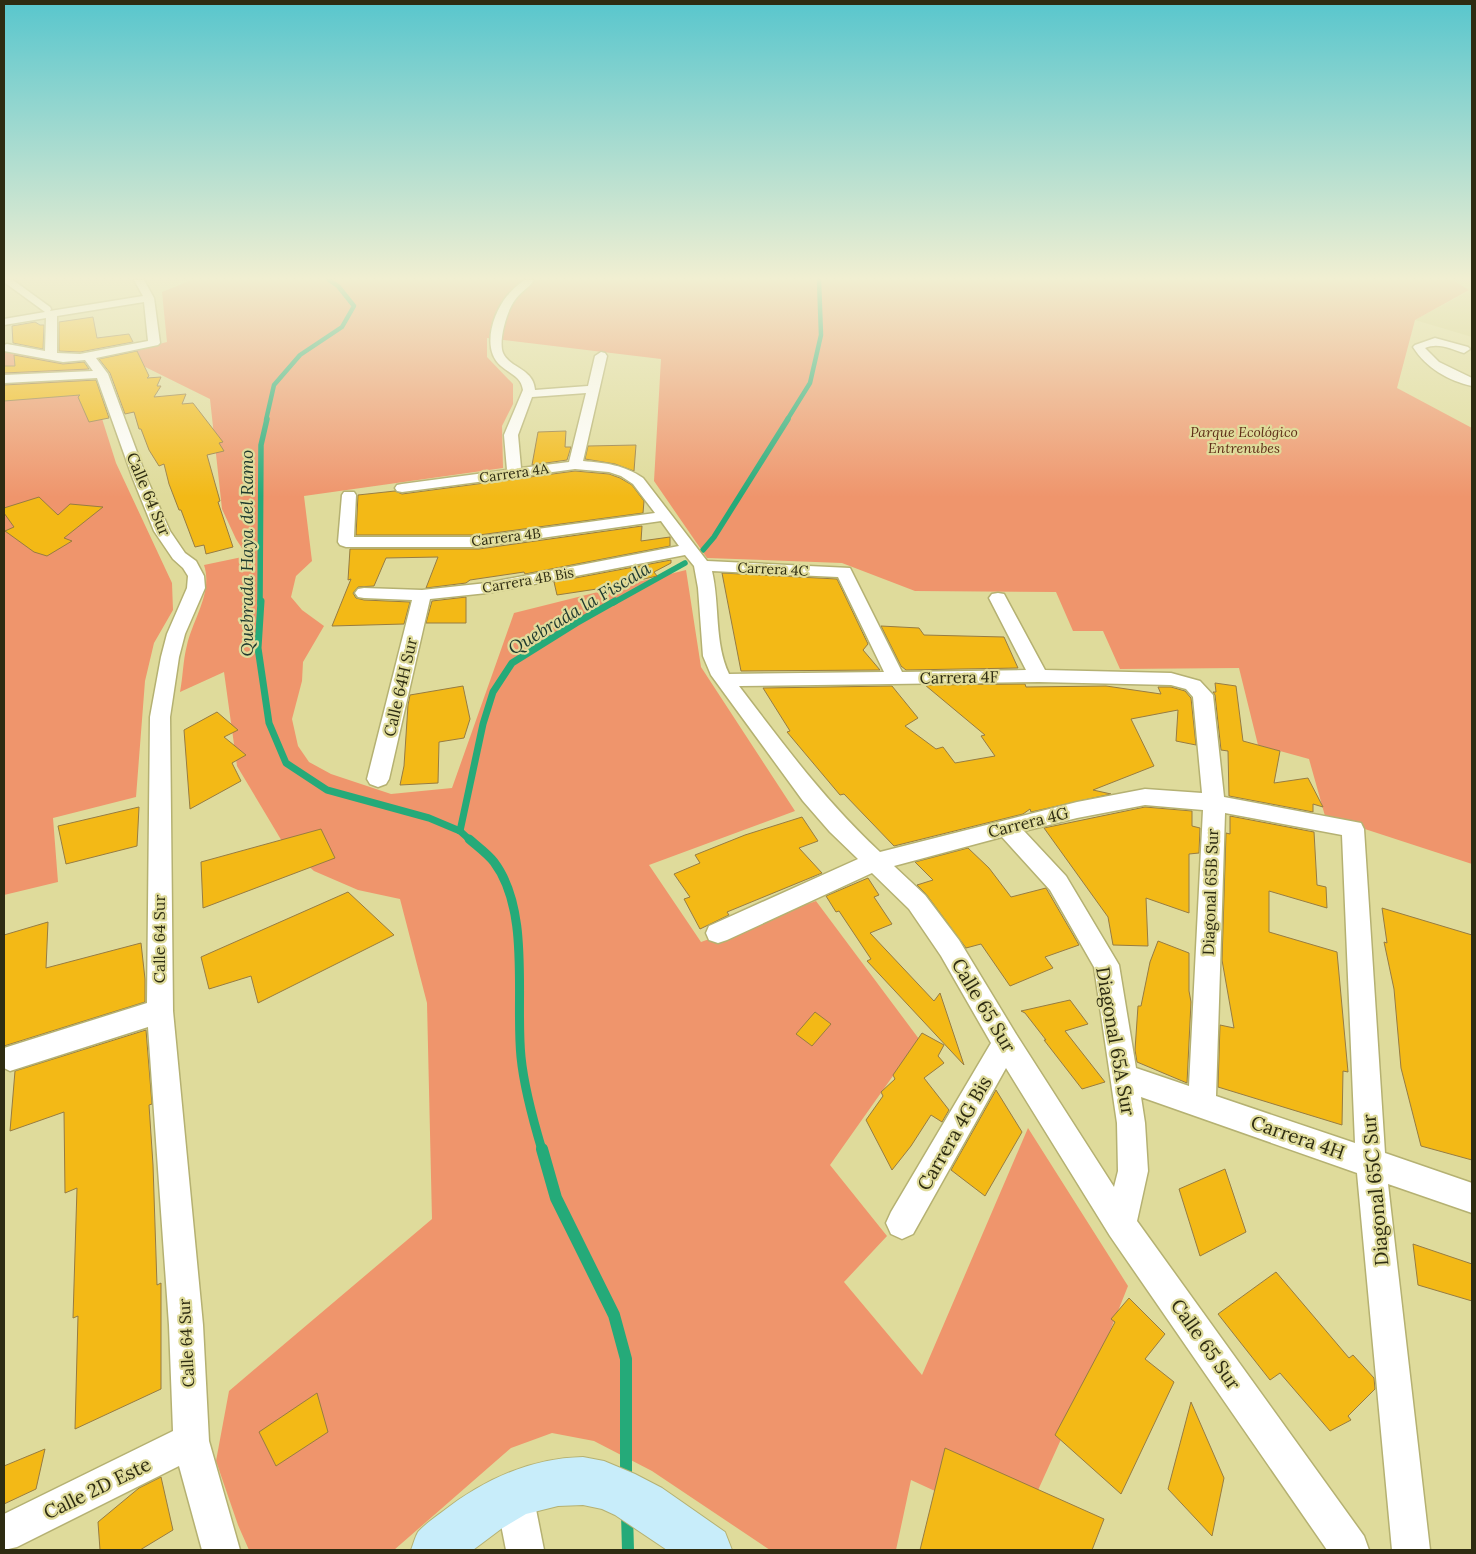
<svg xmlns="http://www.w3.org/2000/svg" width="1476" height="1554" font-family="Lora,serif">
  <style>
    .built { fill: #d6d188 }
    .green { fill: #ef956c }
    .lines { fill: none; stroke-linecap: round; stroke-linejoin: round }
    .stream-far4 { stroke: #25aa79; stroke-width: 4.5 }
    .stream-far3 { stroke: #25aa79; stroke-width: 5.5 }
    .stream-far2 { stroke: #25aa79; stroke-width: 7 }
    .stream-far1 { stroke: #25aa79; stroke-width: 9 }
    .stream { stroke: #25aa79; stroke-width: 12 }
    .building { fill: #f3b916; stroke: #977c42 }
    .street-casing { stroke: #b5b172; stroke-width: 3 }
    .secondary-casing { stroke: #b5b172; stroke-width: 2 }
    .street { fill: #fff; fill-rule: evenodd }
    .secondary { fill: #c8edfa; fill-rule: evenodd }
    .labels { text-anchor: middle; dominant-baseline: central; stroke-width: 4.5; stroke-linejoin: round; paint-order: stroke }
    .far-park-label { font-size: 14px; font-style: italic; fill: #5f2f18; stroke: #dfdb9b }
    .far-street-label { font-size: 14px; fill: #2e2c12; stroke: #dfdb9b }
    .street-label { font-size: 16px; fill: #2e2c12; stroke: #dfdb9b }
    .water-label { font-size: 18px; font-style: italic; fill: #1f3a2f; stroke: #dfdb9b }
    .near-street-label { font-size: 19px; fill: #2e2c12; stroke: #dfdb9b }
  </style>
  <rect width="100%" height="100%" fill="#dfdb9b"/>
  <polygon class="built" points="1453,280 1472,280 1472,337 1415,320 1469,291"/>
  <g class="green">
    <path d="M192 280H1453L1469 290 1415 320 1397 388 1472 428V864L1325 816 1309 759 1258 745 1239 668 1120 669 1103 631H1073L1056 592 915 591 842 563 707 558 654 481 661 359 487 338V357L513 384V404L502 426 503 468 304 496 312 561 296 576 291 597 302 610 324 626 303 662 302 681 292 719 298 746 309 762 331 774 391 794 452 788 514 613 686 570 701 667 795 811 649 865 701 942 816 901 919 1039 830 1165 887 1236 844 1282 922 1375 1028 1128 1128 1286 1110 1331 1020 1530 911 1480 896 1550H770L652 1471 594 1441 552 1433 511 1448 394 1550H249L238 1525 216 1461 229 1391 432 1219 427 1003 400 899 358 890 314 871 283 843 237 766 224 672 180 692C183 677 183 660 187 645 193 619 213 592 204 565L247 556 236 539 222 509 210 399 119 354 167 342 162 292Z"/>
    <polygon points="4,352 74,363 86,368 116,463 172,583 173,610 154,643 145,681 136,797 53,818 58,882 4,895"/>
  </g>
  <g class="lines">
    <g class="stream-far4">
      <polyline points="266,420 274,385 300,355 342,327 354,306 338,286 329,280"/>
      <polyline points="787,420 810,383 821,335 819,280"/>
    </g>
    <g class="stream-far3">
      <polyline points="703,550 714,537 788,419"/>
      <polyline points="260,603 261,445 267,419"/>
      <polyline points="613,603 685,563"/>
    </g>
    <g class="stream-far2">
      <polyline points="261,601 258,648 269,723 286,763 327,790 429,818 460,831 470,840"/>
      <polyline points="460,831 483,724 493,692 512,663 576,623 615,601"/>
    </g>
    <path class="stream-far1" d="M469 839C477 846 488 854 494 862 531 911 515 999 521 1057 524 1088 533 1120 542 1150"/>
    <g class="stream">
      <polyline points="542,1149 556,1198 614,1315 626,1359 626,1480"/>
      <polyline points="627,1514 628,1550"/>
    </g>
  </g>
  <g class="building">
    <polygon points="93,317 97,338 129,334 133,342 80,352 59,351 59,322"/>
    <polygon points="35,322 40,325 44,325 43,349 13,343 12,326"/>
    <polygon points="137,351 149,376 147,378 161,377 157,386 161,386 154,397 186,394 182,404 193,403 223,442 219,443 224,451 207,455 220,501 218,502 233,547 206,554 204,545 195,547 181,510 179,510 169,484 164,464 159,466 149,450 141,429 139,429 134,412 125,414 110,373 99,359"/>
    <polygon points="14,355 63,364 84,362 89,369 4,373 4,366 15,366"/>
    <polygon points="96,380 109,418 89,422 78,397 80,395 4,401 4,385"/>
    <polygon points="566,431 565,447 571,447 567,460 532,465 538,432"/>
    <polygon points="636,445 634,471 615,464 585,459 588,446"/>
    <polygon points="575,471 609,474 620,478 632,485 644,501 643,513 479,535 356,535 358,495 395,491 402,494"/>
    <polygon points="39,497 58,515 70,504 103,507 64,538 72,541 47,556 34,552 5,531 14,527 4,513 4,508"/>
    <polygon points="642,526 641,541 670,537 670,546 525,574 524,572 470,580 466,583 426,588 438,557 386,558 374,586 358,587 353,593 356,598 364,600 410,602 404,624 332,626 351,579 348,580 350,549 479,549"/>
    <polygon points="671,560 671,563 654,572 657,576 610,587 557,595 554,582"/>
    <polygon points="722,573 837,579 868,644 863,650 880,670 741,671"/>
    <polygon points="466,597 466,623 426,623 432,601"/>
    <polygon points="881,626 919,628 924,635 1004,637 1018,668 906,670 901,666"/>
    <polygon points="1215,683 1236,686 1243,741 1280,751 1274,783 1308,778 1323,807 1313,804 1313,812 1229,796 1228,751 1221,750 1215,695 1213,692 1216,692"/>
    <polygon points="1025,684 1026,687 1106,686 1161,694 1158,687 1171,687 1185,691 1191,698 1196,745 1176,741 1178,710 1131,719 1154,766 1093,790 1111,794 1031,812 1030,809 1023,814 894,846 844,794 840,795 787,732 790,731 763,688 892,686 918,718 905,726 936,749 943,747 955,763 995,756 981,736 985,735 925,685"/>
    <polygon points="463,686 470,719 464,738 439,742 438,783 400,785 404,766 408,705 410,695"/>
    <polygon points="217,712 238,730 224,737 246,755 232,763 241,781 190,809 184,730"/>
    <polygon points="139,807 137,846 66,864 58,826"/>
    <polygon points="1145,807 1192,811 1192,826 1200,828 1199,853 1189,854 1189,913 1146,898 1148,946 1113,945 1108,917 1044,828"/>
    <polygon points="1230,816 1314,832 1317,885 1326,887 1327,908 1269,891 1269,932 1337,952 1348,1072 1343,1071 1342,1125 1218,1087 1220,1025 1234,1028 1222,960 1226,833 1230,834"/>
    <polygon points="802,817 818,841 799,848 822,873 727,912 729,915 700,929 684,899 690,897 674,874 700,863 695,855 745,835"/>
    <polygon points="321,829 335,858 203,908 201,862"/>
    <polygon points="968,848 989,868 1011,897 1046,888 1079,945 1045,957 1053,968 1010,986 981,944 966,948 926,894 917,885 933,880 915,862"/>
    <polygon points="868,878 879,895 874,897 892,924 870,933 934,1001 940,993 964,1065 867,961 871,959 839,911 836,912 826,896"/>
    <polygon points="348,892 394,935 258,1003 251,976 209,989 201,957"/>
    <polygon points="1382,908 1472,935 1472,1160 1421,1146 1401,1068 1394,989 1384,942 1387,943"/>
    <polygon points="48,922 46,968 141,943 145,979 145,1002 4,1046 4,935"/>
    <polygon points="1158,941 1189,953 1189,991 1191,1002 1187,1083 1137,1062 1135,1050 1138,1006 1141,1006 1150,962"/>
    <polygon points="1070,1000 1088,1024 1065,1031 1105,1082 1082,1089 1044,1040 1046,1040 1025,1013 1021,1011"/>
    <polygon points="815,1012 831,1024 812,1046 796,1034"/>
    <polygon points="146,1030 152,1104 149,1105 153,1165 157,1285 161,1283 161,1389 75,1429 78,1316 73,1318 77,1188 65,1193 64,1112 10,1131 15,1071"/>
    <polygon points="922,1033 944,1045 938,1056 944,1063 924,1078 949,1110 942,1122 931,1115 911,1146 892,1170 866,1120 883,1096 881,1092 895,1079 893,1075"/>
    <polygon points="996,1090 1022,1132 985,1196 951,1170"/>
    <polygon points="1225,1169 1246,1232 1200,1256 1179,1189"/>
    <polygon points="1413,1244 1472,1264 1472,1301 1418,1285"/>
    <polygon points="1276,1272 1349,1358 1353,1355 1374,1378 1375,1389 1348,1416 1351,1420 1330,1431 1280,1373 1270,1380 1218,1314"/>
    <polygon points="1129,1298 1165,1334 1145,1359 1174,1382 1121,1494 1055,1435 1115,1322 1111,1319"/>
    <polygon points="317,1393 328,1432 276,1466 259,1432"/>
    <polygon points="1191,1402 1224,1478 1212,1536 1168,1489"/>
    <polygon points="945,1448 1104,1519 1092,1550 920,1550"/>
    <polygon points="45,1449 36,1489 4,1504 4,1466"/>
    <polygon points="161,1477 173,1530 140,1550 100,1550 98,1522 139,1488"/>
  </g>
  <g class="lines">
    <g class="street-casing">
      <g id="street">
        <path d="M4 280H13L50 307 51 309 50 311 143 296 134 280H144L154 298 160 343 158 345 96 358 108 374 147 479 170 531 185 553 196 561 204 576 205 588 185 634 179 657 170 717 173 1011 203 1325 209 1441 240 1550H202L179 1466 17 1547 4 1550V1514L173 1431 169 1325 148 1027 10 1071 4 1068V1048L147 1003 150 717 161 657 167 634 187 588 188 576 183 568 173 559 154 531 133 479 97 378 4 383V375L93 371 85 360 63 362 4 351V345L7 344 45 351 46 318 4 325V319L45 312 4 282ZM144 302 148 341 80 354 57 353V316Z"/>
        <path d="M524 280H534C529 288 520 292 515 300 507 310 498 341 503 353 505 358 509 361 513 364 524 371 534 376 535 390L588 386 595 356 601 352 605 353 607 356 583 461C606 463 624 465 643 478L707 561 850 568 902 672 1026 670 989 598 992 594 998 593 1004 594 1045 670 1171 673 1200 681 1213 695 1224 797 1361 823 1364 829 1385 1153 1472 1183V1213L1388 1184 1430 1550H1392L1357 1173 1141 1097 1145 1123 1148 1171 1137 1221 1364 1536 1369 1550H1327L1110 1236 1006 1068 913 1234 902 1239 891 1234 886 1223 891 1212 991 1043 941 956 909 909 872 873 727 940 718 943 709 940 706 933 709 926 858 859 830 832 803 801 711 675 703 656 698 588 694 566 685 555 487 593 430 599 389 779 386 784 378 787 370 784 367 779 412 600 364 598 358 597 355 593 358 589 364 588 422 590 487 583 679 546 661 521 479 547H346L340 545 338 542 342 495 344 492H354L356 495 354 537H479L655 513 633 484 621 476 609 472 575 469 402 492 397 491 395 488 397 485 402 484 507 470 504 435 523 390C521 376 510 374 501 366 481 349 493 313 507 296 512 290 518 285 524 280ZM586 393 569 462 521 468 518 435 532 397ZM712 571 838 577 884 672 729 674C714 642 720 605 712 571ZM1039 682 1171 685 1186 689 1193 697 1202 793 1145 789 1077 802 880 852C825 801 784 745 739 686ZM1145 805 1203 810 1189 1086 1136 1068 1119 965 1066 876 1024 831 1077 818ZM1225 813 1342 835 1355 1143 1216 1096ZM1002 837 1050 890 1094 967 1117 1123 1118 1171 1114 1187 1016 1034 959 940 925 895 894 866Z"/>
        <path d="M1435 338 1468 347 1470 349 1464 353C1451 349 1438 342 1425 348L1439 362 1472 378V386C1449 381 1426 368 1413 347L1415 345Z"/>
        <polygon points="514,1475 527,1481 533,1494 544,1550 506,1550 495,1494 501,1481"/>
      </g>
    </g>
    <g class="secondary-casing">
      <path id="secondary" d="M583 1457 604 1461 635 1474 662 1488 725 1532 732 1550H667L615 1515 602 1509 583 1505 558 1506 526 1514 501 1529 473 1550H411C413 1545 415 1537 418 1532 424 1525 434 1518 442 1512 483 1480 530 1458 583 1457Z"/>
    </g>
    <use href="#street" class="street"/>
    <use href="#secondary" class="secondary"/>
  </g>
  <linearGradient id="sky" x2="0" y2="1"><stop stop-color="#58c6cd"/><stop offset="0.56" stop-color="#f1efd2"/><stop offset="1" stop-color="#f1efd2" stop-opacity="0"/></linearGradient>
  <rect width="1476" height="497" fill="url(#sky)"/>
  <g class="labels">
    <g class="far-park-label">
      <text x="1244" y="432">Parque Ecológico<tspan x="1244" dy="16">Entrenubes</tspan></text>
    </g>
    <g class="far-street-label">
      <text transform="translate(514 473) rotate(-8)">Carrera 4A</text>
      <text transform="translate(506 537) rotate(-7)">Carrera 4B</text>
      <text transform="translate(773 569) rotate(3)">Carrera 4C</text>
      <text transform="translate(528 580) rotate(-10)">Carrera 4B Bis</text>
    </g>
    <g class="street-label">
      <text transform="translate(149 494) rotate(67)">Calle 64 Sur</text>
      <text transform="translate(959 677) rotate(-1)">Carrera 4F</text>
      <text transform="translate(400 687) rotate(-77)">Calle 64H Sur</text>
      <text transform="translate(1028 822) rotate(-14)">Carrera 4G</text>
      <text transform="translate(1210 892) rotate(-88)">Diagonal 65B Sur</text>
      <text transform="translate(159 939) rotate(-90)">Calle 64 Sur</text>
      <text transform="translate(186 1343) rotate(-93)">Calle 64 Sur</text>
    </g>
    <g class="water-label">
      <text transform="translate(246 553) rotate(-90)">Quebrada Haya del Ramo</text>
      <text transform="translate(579 608) rotate(-31)">Quebrada la Fiscala</text>
    </g>
    <g class="near-street-label">
      <text transform="translate(984 1005) rotate(59)">Calle 65 Sur</text>
      <text transform="translate(1116 1041) rotate(80)">Diagonal 65A Sur</text>
      <text transform="translate(954 1133) rotate(-60)">Carrera 4G Bis</text>
      <text transform="translate(1298 1137) rotate(19)">Carrera 4H</text>
      <text transform="translate(1375 1190) rotate(-95)">Diagonal 65C Sur</text>
      <text transform="translate(1206 1344) rotate(55)">Calle 65 Sur</text>
      <text transform="translate(97 1488) rotate(-26)">Calle 2D Este</text>
    </g>
  </g>
  <rect width="1476" height="1554" fill="none" stroke="#2e2c12" stroke-width="10"/>
</svg>
